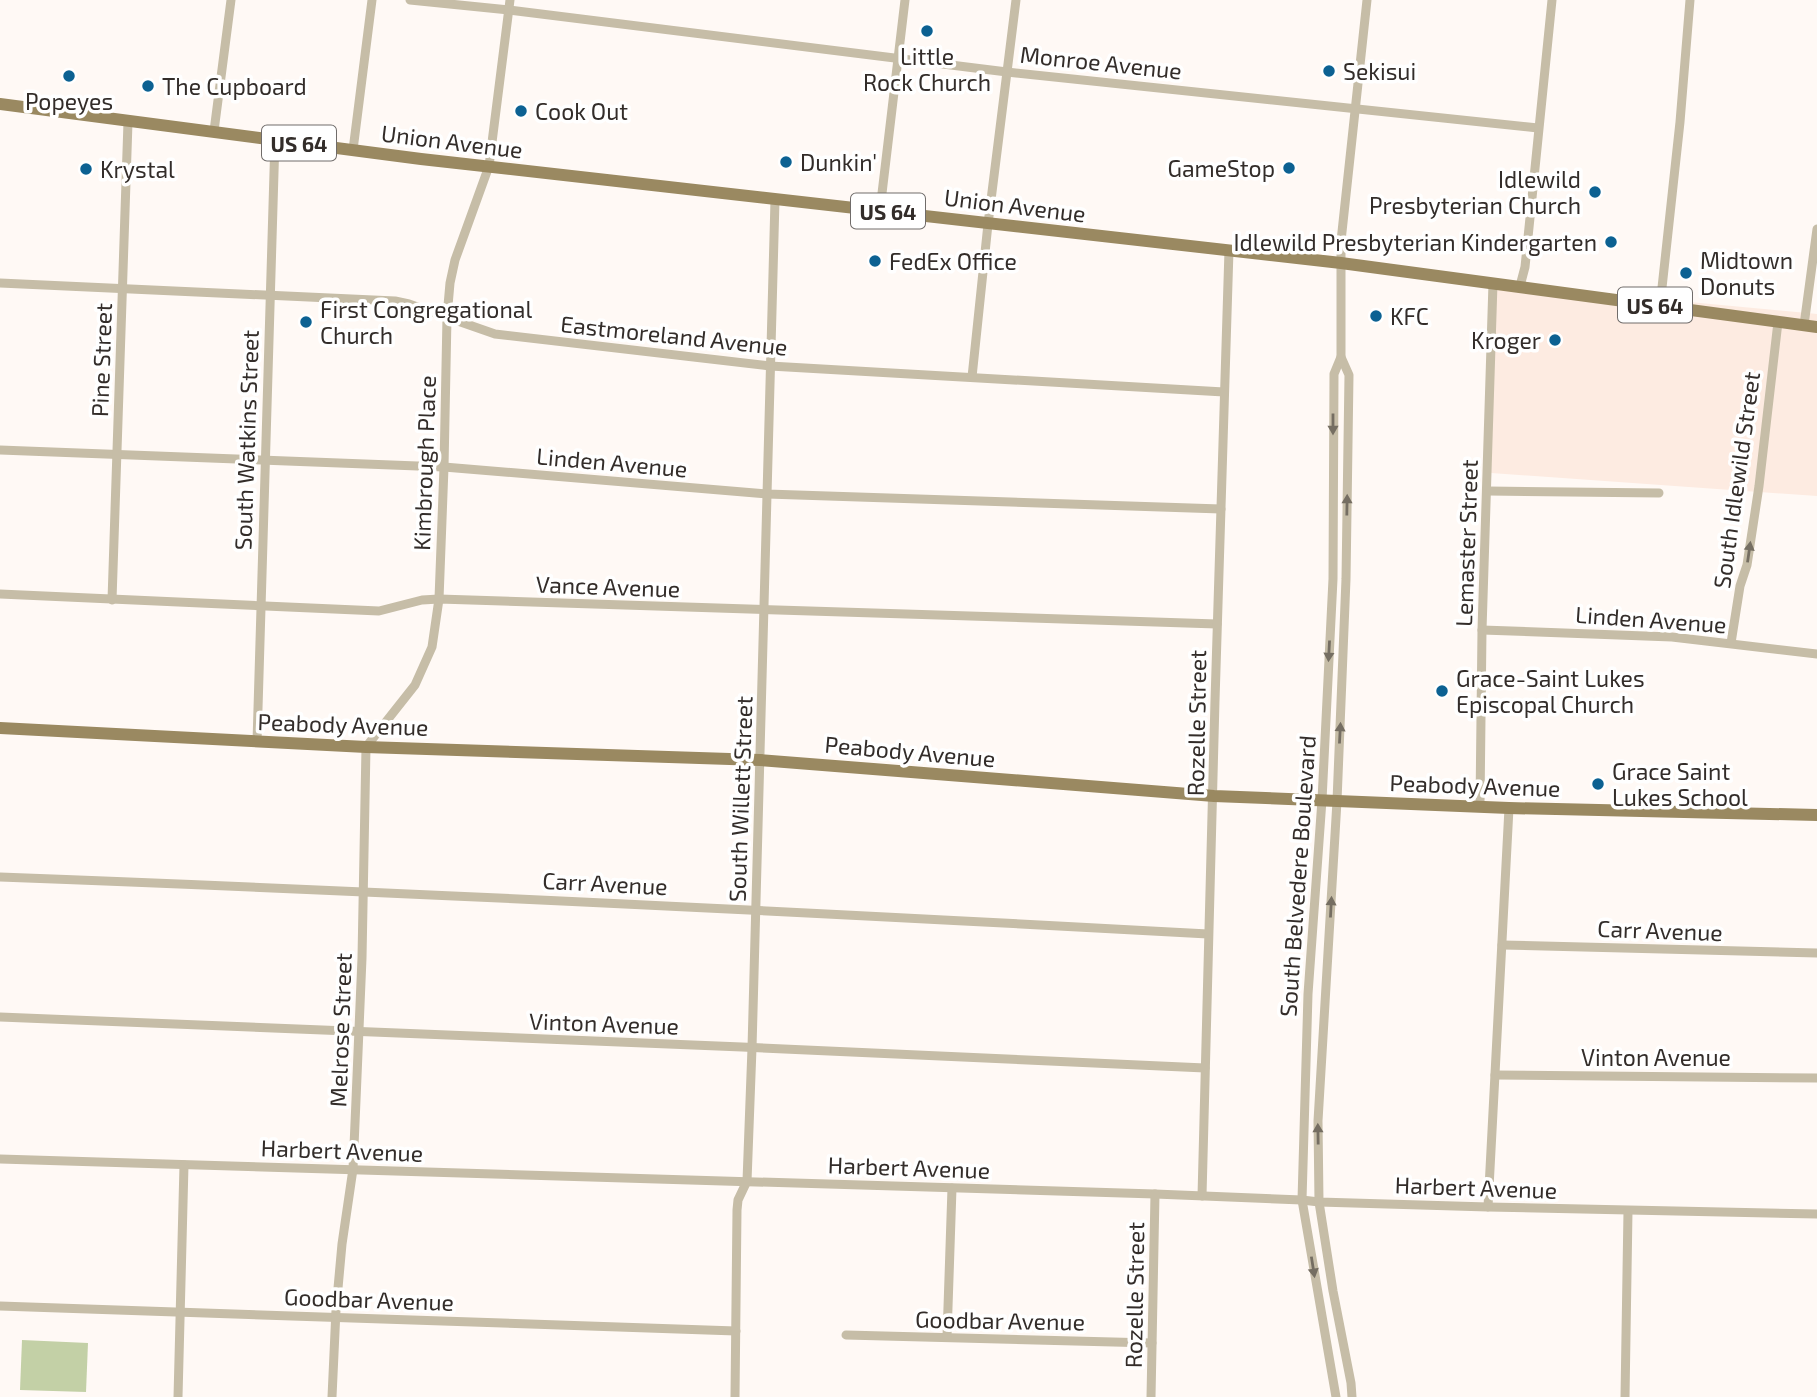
<svg xmlns="http://www.w3.org/2000/svg" width="1817" height="1397" font-family="'Exo 2',sans-serif">
  <style>
    .built { fill: #fdebe1 }
    .green { fill: #c3d0a6 }
    .lines { fill: none; stroke-linecap: round; stroke-linejoin: round }
    .minor { stroke: #c6bda7; stroke-width: 9 }
    .major { stroke: #9a8961; stroke-width: 12 }
    .oneway { fill: #756e62 }
    .poi-dot { fill: #0c6192; stroke: #fff; stroke-width: 2.5 }
    .labels { text-anchor: middle; dominant-baseline: central; stroke-width: 7; stroke-linejoin: round; paint-order: stroke }
    .shield { fill: #fff; stroke: #706c6a; stroke-width: 2 }
    .shield-label { font-size: 21px; font-weight: bold; fill: #332d2a }
    .poi-label { font-size: 23px; fill: #332d2a; stroke: #fff; text-anchor: start }
    .street-label { font-size: 23px; fill: #332d2a; stroke: #fff }
  </style>
  <rect width="100%" height="100%" fill="#fff9f5"/>
  <polygon class="built" points="1496,284 1817,314 1817,496 1491,473"/>
  <polygon class="green" points="22,1340 88,1343 86,1392 20,1390"/>
  <g class="lines">
    <g class="minor">
      <polyline points="410,0 509,10 1007,72 1538,128"/>
      <polyline points="214,131 231,0"/>
      <polyline points="353,150 372,0"/>
      <polyline points="880,210 905,0"/>
      <polyline points="0,283 395,301 409,304 495,334 770,366 1224,392"/>
      <polyline points="1520,286 1525,267 1552,0"/>
      <polyline points="1660,306 1680,122 1690,0"/>
      <polyline points="1804,325 1817,229"/>
      <polyline points="972,377 988,224 1016,0"/>
      <polyline points="0,450 444,467 767,494 1221,509"/>
      <polyline points="1488,491 1659,493"/>
      <polyline points="0,594 379,611 422,600 439,599 1217,624"/>
      <polyline points="112,600 128,122"/>
      <polyline points="1482,630 1672,637 1817,654"/>
      <polyline points="1731,643 1740,586 1747,565 1759,486 1778,322"/>
      <polyline points="257,742 275,139"/>
      <polyline points="1480,805 1482,630 1493,283"/>
      <path d="M0 877C403 892 805 912 1208 934"/>
      <polyline points="1502,945 1817,953"/>
      <polyline points="0,1017 742,1047 1205,1068"/>
      <polyline points="1495,1075 1817,1078"/>
      <polyline points="0,1159 1155,1194 1302,1200 1319,1202 1488,1207 1817,1214"/>
      <path d="M1202 1196C1210 881 1218 565 1229 250"/>
      <polyline points="1488,1207 1509,808"/>
      <polyline points="0,1306 736,1331"/>
      <polyline points="846,1335 1152,1343"/>
      <polyline points="947,1337 952,1188"/>
      <polyline points="178,1397 184,1165"/>
      <polyline points="332,1397 336,1310 342,1244 353,1169 356,1100 362,958 366,747 415,685 432,647 439,599 444,467 447,317 450,283 455,260 489,166 510,0"/>
      <polyline points="735,1397 737,1210 738,1200 747,1181 752,1048 775,200"/>
      <polyline points="1151,1397 1155,1194"/>
      <polyline points="1336,1397 1302,1200 1308,994 1322,800 1333,579 1334,374 1341,357"/>
      <polyline points="1352,1397 1351,1383 1333,1291 1319,1202 1318,1121 1337,801 1346,579 1349,375 1341,357 1341,241 1367,0"/>
      <polyline points="1625,1397 1628,1211"/>
    </g>
    <g class="major">
      <polyline points="0,104 421,159 1341,263 1817,327"/>
      <polyline points="0,728 366,747 760,760 1214,796 1509,808 1817,815"/>
    </g>
  </g>
  <defs><path id="oneway-solid" d="M-6-.8H1V-3.2L6.5 0L1 3.2V.8H-6Z" transform="scale(1.75)"/></defs>
  <g class="oneway">
    <use href="#oneway-solid" transform="translate(1333 424) rotate(90)"/>
    <use href="#oneway-solid" transform="translate(1347 505) rotate(-89)"/>
    <use href="#oneway-solid" transform="translate(1749 552) rotate(-82)"/>
    <use href="#oneway-solid" transform="translate(1329 651) rotate(93)"/>
    <use href="#oneway-solid" transform="translate(1340 733) rotate(-87)"/>
    <use href="#oneway-solid" transform="translate(1331 907) rotate(-87)"/>
    <use href="#oneway-solid" transform="translate(1318 1134) rotate(-91)"/>
    <use href="#oneway-solid" transform="translate(1313 1267) rotate(81)"/>
  </g>
  <g class="poi-dot">
    <circle cx="927" cy="31" r="7"/>
    <circle cx="1329" cy="71" r="7"/>
    <circle cx="69" cy="76" r="7"/>
    <circle cx="148" cy="86" r="7"/>
    <circle cx="521" cy="111" r="7"/>
    <circle cx="786" cy="162" r="7"/>
    <circle cx="1289" cy="168" r="7"/>
    <circle cx="86" cy="169" r="7"/>
    <circle cx="1595" cy="192" r="7"/>
    <circle cx="1611" cy="242" r="7"/>
    <circle cx="875" cy="261" r="7"/>
    <circle cx="1686" cy="273" r="7"/>
    <circle cx="1376" cy="316" r="7"/>
    <circle cx="306" cy="322" r="7"/>
    <circle cx="1555" cy="340" r="7"/>
    <circle cx="1442" cy="691" r="7"/>
    <circle cx="1598" cy="784" r="7"/>
  </g>
  <g class="labels">
    <g class="shield">
      <rect x="262" y="125.5" width="74" height="35" rx="5"/>
      <rect x="851" y="193.5" width="74" height="35" rx="5"/>
      <rect x="1618" y="287.5" width="74" height="35" rx="5"/>
    </g>
    <g class="shield-label">
      <text x="299" y="143">US 64</text>
      <text x="888" y="211">US 64</text>
      <text x="1655" y="305">US 64</text>
    </g>
    <g class="poi-label">
      <text x="927" y="56" text-anchor="middle">Little<tspan x="927" dy="26">Rock Church</tspan></text>
      <text x="1343" y="71">Sekisui</text>
      <text x="162" y="86">The Cupboard</text>
      <text x="69" y="101" text-anchor="middle">Popeyes</text>
      <text x="535" y="111">Cook Out</text>
      <text x="800" y="162">Dunkin'</text>
      <text x="1275" y="168" text-anchor="end">GameStop</text>
      <text x="100" y="169">Krystal</text>
      <text x="1581" y="179" text-anchor="end">Idlewild<tspan x="1581" dy="26">Presbyterian Church</tspan></text>
      <text x="1597" y="242" text-anchor="end">Idlewild Presbyterian Kindergarten</text>
      <text x="1700" y="260">Midtown<tspan x="1700" dy="26">Donuts</tspan></text>
      <text x="889" y="261">FedEx Office</text>
      <text x="320" y="309">First Congregational<tspan x="320" dy="26">Church</tspan></text>
      <text x="1390" y="316">KFC</text>
      <text x="1541" y="340" text-anchor="end">Kroger</text>
      <text x="1456" y="678">Grace-Saint Lukes<tspan x="1456" dy="26">Episcopal Church</tspan></text>
      <text x="1612" y="771">Grace Saint<tspan x="1612" dy="26">Lukes School</tspan></text>
    </g>
    <g class="street-label">
      <text transform="translate(1101 62) rotate(6)">Monroe Avenue</text>
      <text transform="translate(452 141) rotate(7)">Union Avenue</text>
      <text transform="translate(1015 205) rotate(7)">Union Avenue</text>
      <text transform="translate(674 335) rotate(6)">Eastmoreland Avenue</text>
      <text transform="translate(101 360) rotate(-88)">Pine Street</text>
      <text transform="translate(246 440) rotate(-88)">South Watkins Street</text>
      <text transform="translate(612 462) rotate(5)">Linden Avenue</text>
      <text transform="translate(424 463) rotate(-88)">Kimbrough Place</text>
      <text transform="translate(1736 480) rotate(-82)">South Idlewild Street</text>
      <text transform="translate(1466 543) rotate(-88)">Lemaster Street</text>
      <text transform="translate(608 586) rotate(2)">Vance Avenue</text>
      <text transform="translate(1651 619) rotate(4)">Linden Avenue</text>
      <text transform="translate(1196 723) rotate(-89)">Rozelle Street</text>
      <text transform="translate(343 724) rotate(2)">Peabody Avenue</text>
      <text transform="translate(910 751) rotate(5)">Peabody Avenue</text>
      <text transform="translate(1475 785) rotate(2)">Peabody Avenue</text>
      <text transform="translate(740 799) rotate(-88)">South Willett Street</text>
      <text transform="translate(1297 876) rotate(-86)">South Belvedere Boulevard</text>
      <text transform="translate(605 883) rotate(3)">Carr Avenue</text>
      <text transform="translate(1660 930) rotate(2)">Carr Avenue</text>
      <text transform="translate(604 1023) rotate(2)">Vinton Avenue</text>
      <text transform="translate(340 1030) rotate(-88)">Melrose Street</text>
      <text x="1656" y="1057">Vinton Avenue</text>
      <text transform="translate(342 1150) rotate(2)">Harbert Avenue</text>
      <text transform="translate(909 1167) rotate(2)">Harbert Avenue</text>
      <text transform="translate(1476 1187) rotate(2)">Harbert Avenue</text>
      <text transform="translate(1134 1295) rotate(-89)">Rozelle Street</text>
      <text transform="translate(369 1299) rotate(2)">Goodbar Avenue</text>
      <text transform="translate(1000 1320) rotate(1)">Goodbar Avenue</text>
    </g>
  </g>
</svg>
